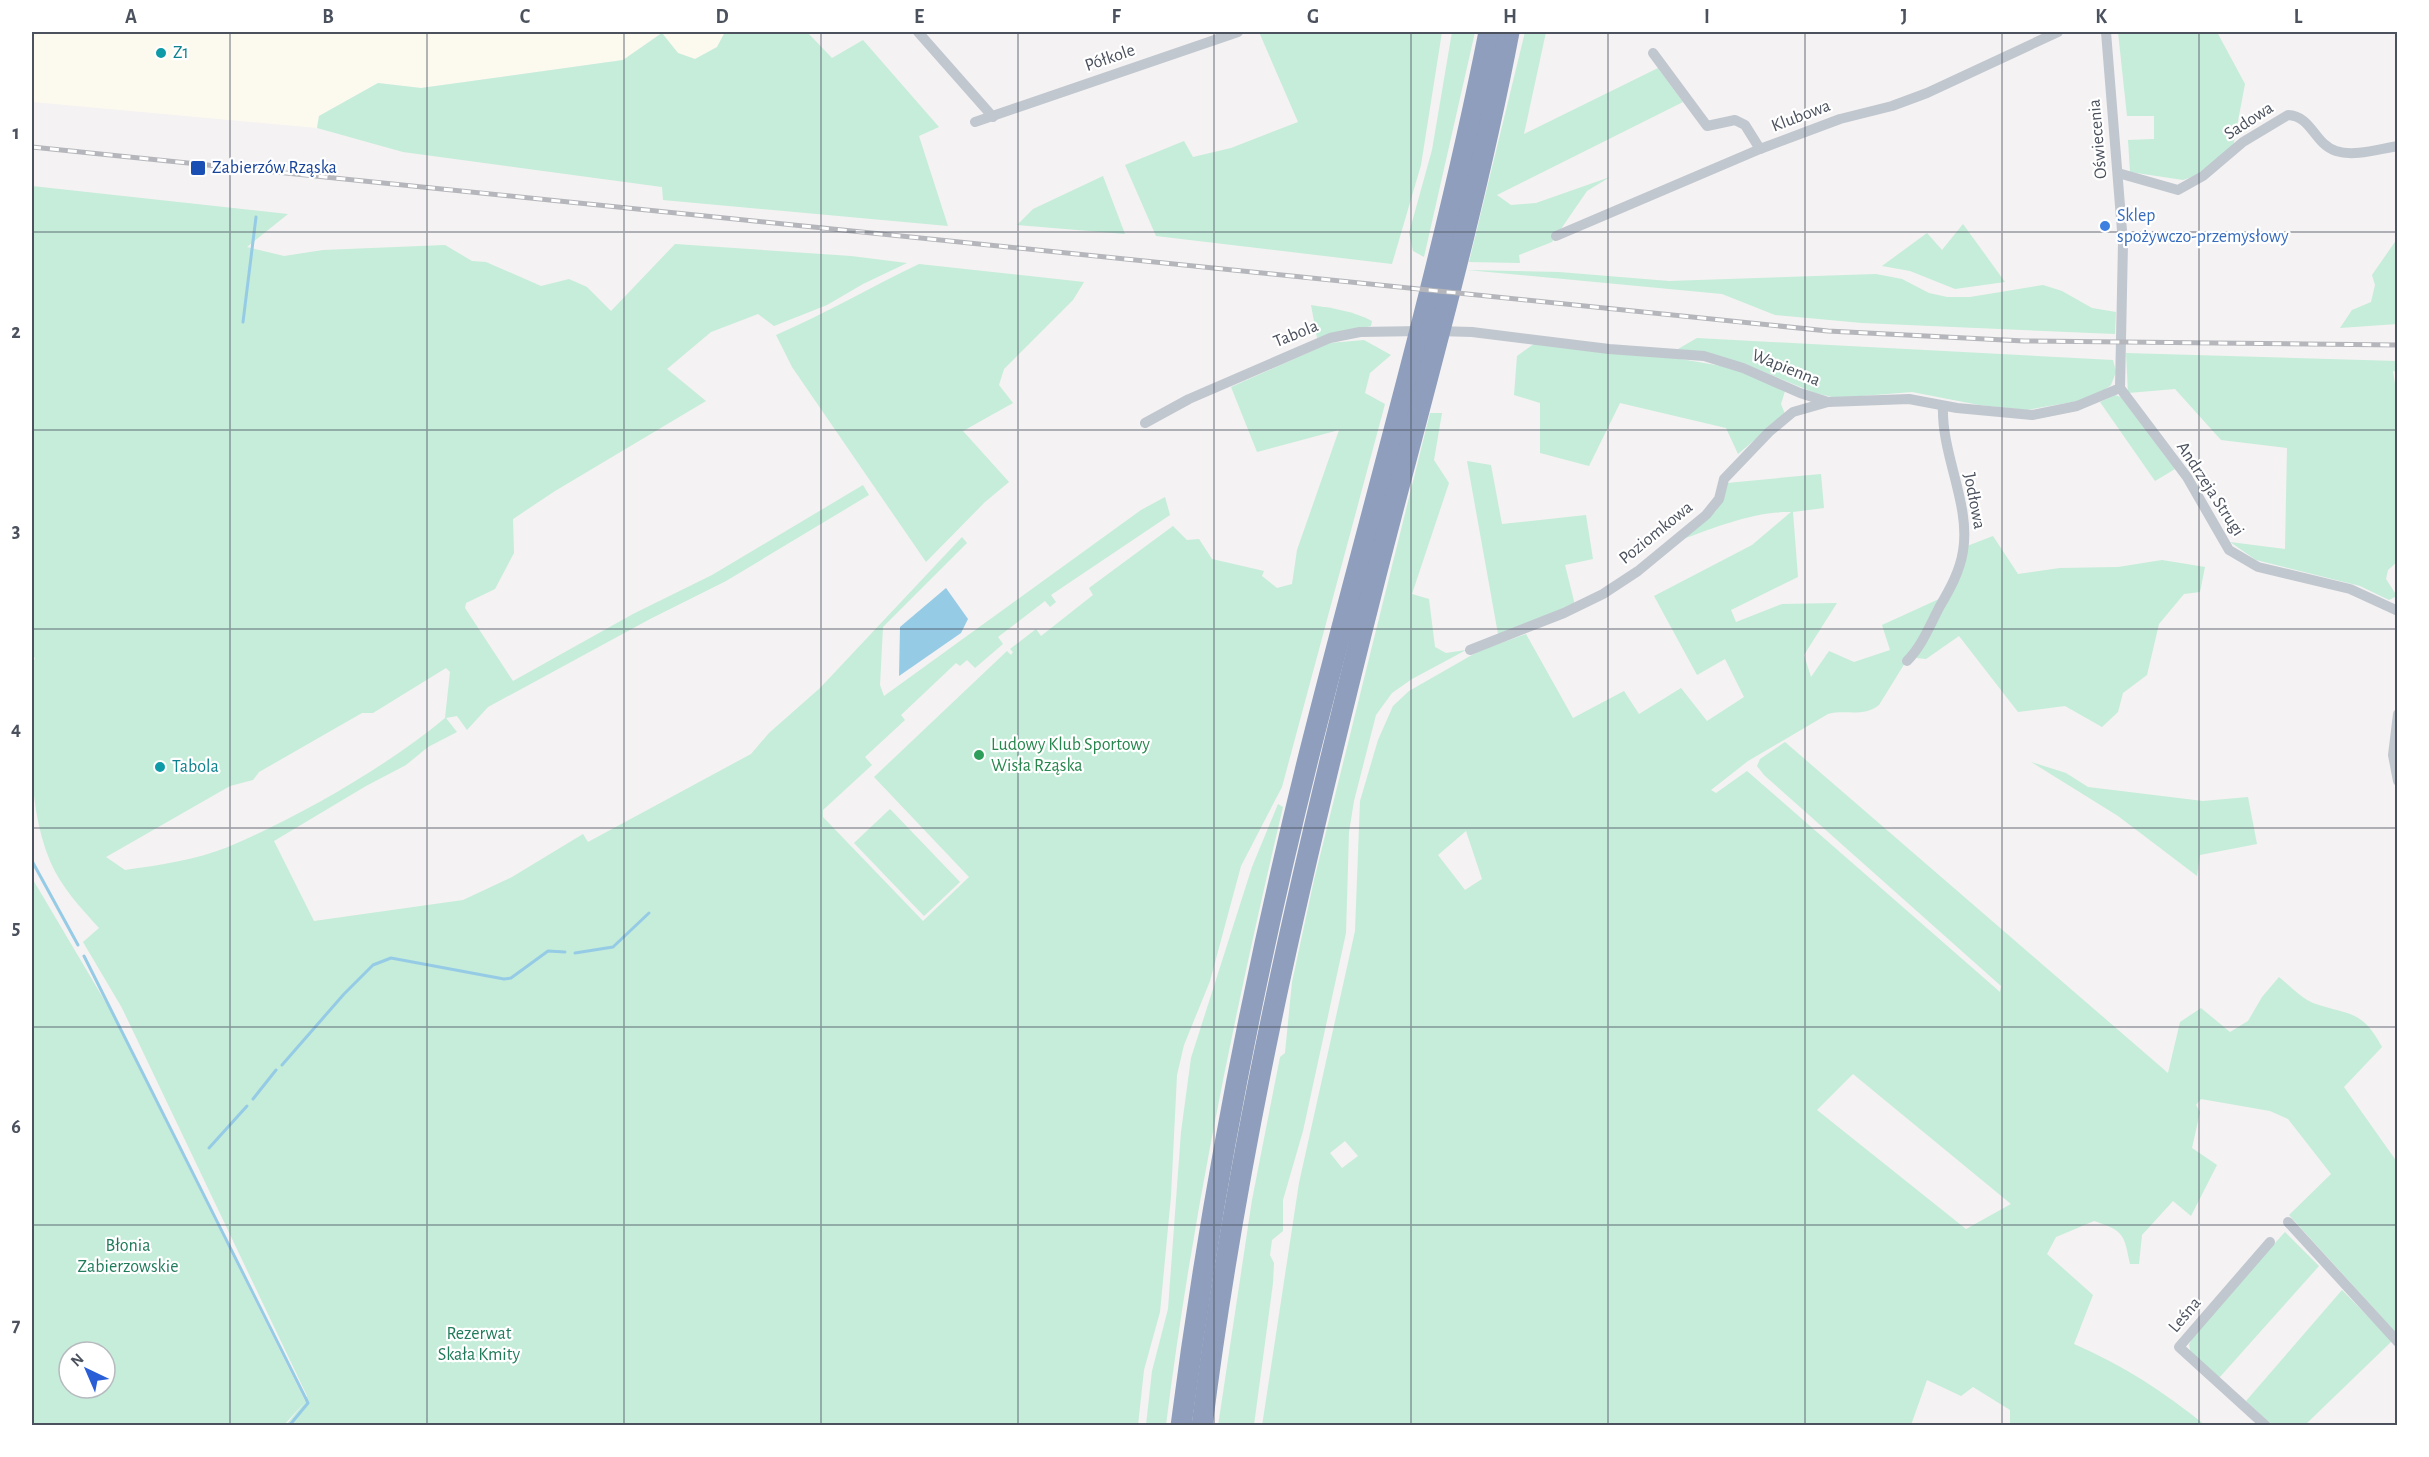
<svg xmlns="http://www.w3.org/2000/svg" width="2429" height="1457" font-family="'Alegreya Sans',sans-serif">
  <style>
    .commercial { fill: #fcf9ef }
    .green { fill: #c5edda; fill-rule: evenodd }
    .water { fill: #96cbe6 }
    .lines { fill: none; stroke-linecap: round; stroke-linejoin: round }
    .stream { stroke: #96cbe6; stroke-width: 3 }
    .minor { stroke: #c1c7cf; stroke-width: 10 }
    .motorway { stroke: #8e9ebc; stroke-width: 21 }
    .rail-casing { stroke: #b5b6bb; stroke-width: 5 }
    .rail { stroke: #fff; stroke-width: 3; stroke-dasharray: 9; stroke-linecap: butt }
    .grid { fill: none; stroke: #4b525e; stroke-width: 1.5; stroke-opacity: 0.55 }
    .culture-dot { fill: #0f9aa8; stroke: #fff; stroke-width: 2 }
    .transit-dot { fill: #1a4fb4; stroke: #fff; stroke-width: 2 }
    .shop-dot { fill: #3f7fe0; stroke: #fff; stroke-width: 2 }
    .leisure-dot { fill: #2e9e5b; stroke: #fff; stroke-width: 2 }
    .labels { text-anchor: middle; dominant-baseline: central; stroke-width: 4.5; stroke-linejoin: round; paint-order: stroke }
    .culture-label { font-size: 18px; fill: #0d838f; stroke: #fff; text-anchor: start }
    .street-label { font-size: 18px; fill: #4b525e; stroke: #fff }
    .transit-label { font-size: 18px; fill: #164399; stroke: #fff; text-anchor: start }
    .shop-label { font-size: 18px; fill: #366cbe; stroke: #fff; text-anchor: start }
    .leisure-label { font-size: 18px; fill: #27864d; stroke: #fff; text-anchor: start }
    .park-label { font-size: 18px; fill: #207b5a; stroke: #fff }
    .neatline { fill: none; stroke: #4b525e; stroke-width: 2 }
    .grid-label { font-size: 20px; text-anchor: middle; font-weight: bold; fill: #4b525e }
  </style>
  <rect width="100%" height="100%" fill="#f4f2f2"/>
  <polygon class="commercial" points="32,32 725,32 717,47 695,59 678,53 661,33 623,60 421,88 378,83 319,116 317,128 32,102"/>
  <g class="green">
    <polygon points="725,32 807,32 832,58 863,40 939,127 919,136 948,226 663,200 662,187 403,152 317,128 319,116 378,83 421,88 623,60 662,33 678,53 695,59 717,47"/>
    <polygon points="1259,32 1442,32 1421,165 1392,264 1156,236 1125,165 1184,141 1193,157 1231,148 1298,122"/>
    <polygon points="1452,32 1475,32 1424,257 1413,251 1409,233 1432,150"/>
    <polygon points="1525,32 1546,32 1524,134 1658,68 1683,102 1497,195 1511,205 1536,203 1610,177 1587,191 1552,242 1519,255 1520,263 1469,262"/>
    <polygon points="2118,32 2217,32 2245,84 2233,147 2195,176 2183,180 2130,172 2128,140 2154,139 2154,116 2127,116"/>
    <polygon points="1103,176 1125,234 1017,225 1033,209"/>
    <path d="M32 186 288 214 247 247 284 256 323 250 445 245 472 261 486 262 541 286 569 279 587 287 611 311 675 244 851 256 907 263 863 284 827 305 774 326 758 314 711 332 667 369 706 401 555 491 513 519 514 553 495 589 466 603 465 608 513 681 633 614 712 575 863 485 869 495 726 581 650 619 488 707 467 730 457 716 446 718 457 732 428 747 406 765 366 786 274 841 314 921 463 900 512 877 583 834 588 842 751 754 769 733 820 688 962 537 967 543 883 627 880 685 884 696 1141 510 1165 497 1170 515 1051 595 1056 602 1050 607 1045 601 998 637 1003 644 975 668 967 660 960 666 956 663 901 715 905 720 865 757 872 765 823 810V817L923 921 969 877 874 777 1007 651 1011 655 1013 652 1010 649 1036 629 1041 636 1093 595 1089 588 1173 526 1187 540 1199 539 1212 559 1264 571 1262 576 1277 588 1292 584 1297 550 1339 430 1257 452 1231 387 1330 343 1364 340 1391 355 1370 373 1365 393 1385 404 1282 787 1241 866 1210 981 1184 1045 1177 1075 1171 1196 1160 1312 1144 1370 1138 1425H286L305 1402 284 1425H32V878L109 1008 305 1401 307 1396 122 1008 83 942 99 928C80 907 61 887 50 861 25 800 32 730 32 665L35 658 32 657ZM446 668 450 672 445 718C388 766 297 818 228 847 195 860 160 865 125 870L106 857 230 786 253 780 259 772 362 713H373ZM69 1352H105V1388H69Z"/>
    <polygon points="1963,224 2005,282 1955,289 1910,271 1882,266 1927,233 1942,250"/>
    <polygon points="2397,239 2397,324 2340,328 2352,310 2371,302 2375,285 2372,275"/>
    <path d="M919 264 1084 282 1073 300 1004 369 999 385 1013 403 963 431 1009 482 985 502 926 562 792 367 776 335C825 314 871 287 919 264Z"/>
    <polygon points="1467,270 1559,272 1669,281 1876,274 1902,279 1929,293 1947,297 1970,297 2043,285 2062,291 2092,308 2116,312 2115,334 1862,323 1775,315 1722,294"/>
    <path d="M1311 305C1332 308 1353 311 1372 321L1371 326 1317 338Z"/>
    <polygon points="1697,338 2113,360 2116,372 2111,385 2099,394 2078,401 2027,410 1979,405 1912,392 1836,398 1815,393 1745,364 1678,349"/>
    <polygon points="1538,341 1663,356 1739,369 1785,391 1781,404 1785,414 1738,454 1726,428 1620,403 1589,466 1540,453 1540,403 1514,395 1517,356"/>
    <polygon points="2126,353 2397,361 2397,372 2393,371 2395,384 2398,383 2397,562 2388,570 2386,579 2397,596 2389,600 2360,586 2256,560 2230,542 2285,549 2287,448 2221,440 2175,389 2128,393"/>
    <polygon points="2115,395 2121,397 2175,469 2155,481 2100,402"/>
    <polygon points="1430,413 1442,413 1434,460 1449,483 1412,594 1429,599 1435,647 1446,653 1466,650 1412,679 1392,693 1376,715 1354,801 1349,832 1346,933 1303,1131 1283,1200 1283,1231 1272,1240 1270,1255 1274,1263 1273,1283 1254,1425 1218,1426 1252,1200 1280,1057 1285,1053 1292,982 1314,880"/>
    <polygon points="1467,461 1491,465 1502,524 1586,515 1593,559 1565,565 1575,605 1498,634"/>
    <path d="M1821 474 1824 508 1793 512 1798 577 1731 610 1736 622 1782 604 1837 603 1804 655 1811 677 1829 651 1854 662 1890 650 1882 625 1939 599 1921 637 1879 705C1862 718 1846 709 1828 714L1748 761 1711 790 1716 793 1747 771 2000 992 2001 986 1764 775 1757 766 1760 759 1785 742 2168 1073 2180 1022 2201 1008 2230 1032 2248 1021 2262 997 2279 977C2289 985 2301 998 2313 1003 2349 1016 2361 1008 2382 1047L2344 1087 2397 1162 2398 1335 2289 1215 2331 1174 2288 1119 2270 1111 2201 1099 2196 1105 2200 1112 2192 1148 2217 1165 2191 1216 2173 1201 2142 1235 2139 1264H2130C2124 1234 2124 1231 2094 1221L2056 1237 2047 1254 2093 1295 2074 1344C2123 1365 2164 1392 2205 1425H2010V1410L1973 1387 1961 1396 1927 1380 1911 1425 1262 1426 1299 1183 1355 931 1360 801 1378 740 1393 706 1409 691 1479 651 1526 634 1573 718 1624 691 1639 714 1681 688 1707 721 1744 697 1725 659 1697 675 1654 596 1752 545 1791 512C1756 511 1716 527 1683 539L1716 511 1727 483ZM1466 831 1482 879 1465 890 1438 855ZM1853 1074 2011 1204 1966 1229 1817 1110ZM1345 1141 1358 1156 1342 1168 1330 1153Z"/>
    <polygon points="1993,536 2018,574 2060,568 2118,567 2162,560 2205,567 2200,592 2184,594 2159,624 2147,675 2123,693 2118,712 2102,727 2065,706 2018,712 1959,636 1926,659 1916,658 1967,546"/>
    <polygon points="2031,762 2066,773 2088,787 2203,801 2248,797 2257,844 2200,855 2197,876 2118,816"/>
    <path d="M1278 804 1283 807C1235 1011 1192 1217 1166 1425H1146L1152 1371 1168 1309 1181 1132 1191 1058 1252 867Z"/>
    <polygon points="890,809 960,882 924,916 854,843"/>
    <polygon points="2285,1232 2319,1266 2219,1378 2191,1354 2189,1345 2195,1331"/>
    <polygon points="2342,1290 2392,1341 2305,1425 2272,1425 2246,1401"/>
  </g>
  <polygon class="water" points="946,588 968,619 961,633 899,676 900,627"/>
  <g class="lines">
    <g class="stream">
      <polyline points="243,322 256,217"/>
      <polyline points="32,861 78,945"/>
      <polyline points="575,953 613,947 649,913"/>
      <polyline points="84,956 308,1403 289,1426"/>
      <polyline points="282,1065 344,994 373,965 391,958 504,979 511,978 548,951 565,952"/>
      <polyline points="253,1099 276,1070"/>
      <polyline points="209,1148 247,1106"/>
    </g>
    <g class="minor">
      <polyline points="918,32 993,117"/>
      <polyline points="2106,32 2123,243 2120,388"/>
      <polyline points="1653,53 1707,126 1735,120 1745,125 1760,149"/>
      <polyline points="975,122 1238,32"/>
      <path d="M2118 173 2178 190 2203 176 2243 142 2288 115C2312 116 2314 144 2336 151 2354 157 2379 149 2398 146"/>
      <polyline points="1556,236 1760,149 1840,119 1892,106 1927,93 2058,32"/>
      <polyline points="1437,331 1472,332 1609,349 1704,356 1743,368 1800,393 1828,402 1909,399 1957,408 2032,415 2077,406 2120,388"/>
      <polyline points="2120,388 2187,477 2229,550 2258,567 2350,589 2398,611"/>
      <polyline points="1145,423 1189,399 1330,338 1360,332 1421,331"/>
      <polyline points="1470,650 1564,613 1603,594 1638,571 1706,515 1719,499 1724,479 1769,432 1793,412 1828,402"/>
      <path d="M1907 661C1922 646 1930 625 1940 606 1950 589 1960 571 1963 551 1971 505 1941 454 1943 406"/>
      <polyline points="2398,714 2393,755 2398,781"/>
      <polyline points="2288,1222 2398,1342"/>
      <polyline points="2266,1426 2179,1347 2270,1242"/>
    </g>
    <g class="motorway">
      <path d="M1181 1426C1210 1202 1253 981 1307 763 1368 519 1440 278 1489 32"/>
      <path d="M1202 1426C1238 1138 1305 856 1376 575 1422 395 1474 215 1509 32"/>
    </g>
    <g class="rail-casing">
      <polyline id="rail" points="32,147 1828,331 2024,341 2398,345"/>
    </g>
    <use href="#rail" class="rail"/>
  </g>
  <path class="grid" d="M230 32V1426M427 32V1426M624 32V1426M821 32V1426M1018 32V1426M1214 32V1426M1411 32V1426M1608 32V1426M1805 32V1426M2002 32V1426M2199 32V1426M32 232H2398M32 430H2398M32 629H2398M32 828H2398M32 1027H2398M32 1225H2398"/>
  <g class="culture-dot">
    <circle cx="161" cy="53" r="6"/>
    <circle cx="160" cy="767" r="6"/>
  </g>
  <rect class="transit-dot" x="190" y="160" width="16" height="16" rx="3"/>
  <circle class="shop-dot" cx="2105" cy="226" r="6"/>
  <circle class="leisure-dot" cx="979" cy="755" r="6"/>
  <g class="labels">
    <g class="culture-label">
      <text x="173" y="53">Z1</text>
      <text x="172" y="767">Tabola</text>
    </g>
    <g class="street-label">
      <text transform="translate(1110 58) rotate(-19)">Półkole</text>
      <text transform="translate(1801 116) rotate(-21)">Klubowa</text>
      <text transform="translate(2249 121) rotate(-33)">Sadowa</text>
      <text transform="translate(2098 139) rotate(-95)">Oświecenia</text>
      <text transform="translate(1296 334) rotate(-22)">Tabola</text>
      <text transform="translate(1786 368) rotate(22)">Wapienna</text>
      <text transform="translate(2210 489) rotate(57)">Andrzeja Strugi</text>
      <text transform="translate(1974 501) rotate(79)">Jodłowa</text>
      <text transform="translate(1656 533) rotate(-39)">Poziomkowa</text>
      <text transform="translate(2185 1315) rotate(-50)">Leśna</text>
    </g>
    <g class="transit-label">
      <text x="212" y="168">Zabierzów Rząska</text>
    </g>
    <g class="shop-label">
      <text x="2117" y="216">Sklep<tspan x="2117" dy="21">spożywczo-przemysłowy</tspan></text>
    </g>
    <g class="leisure-label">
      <text x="991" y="745">Ludowy Klub Sportowy<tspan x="991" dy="21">Wisła Rząska</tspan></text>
    </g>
    <g class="park-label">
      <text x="128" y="1246">Błonia<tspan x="128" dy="21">Zabierzowskie</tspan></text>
      <text x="479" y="1334">Rezerwat<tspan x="479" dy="21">Skała Kmity</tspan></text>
    </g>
  </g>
  <rect width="2429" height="1457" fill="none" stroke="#ffffff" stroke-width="66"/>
  <g transform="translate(87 1370) rotate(316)"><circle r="28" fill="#ffffff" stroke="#b7babf" stroke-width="1.5"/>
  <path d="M0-4.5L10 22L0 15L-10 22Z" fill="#295ed7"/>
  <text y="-9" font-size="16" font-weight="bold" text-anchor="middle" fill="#4b525e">N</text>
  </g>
  <rect x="33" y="33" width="2363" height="1391" class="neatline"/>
  <g class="grid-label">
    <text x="131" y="23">A</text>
    <text x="328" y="23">B</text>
    <text x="525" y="23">C</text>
    <text x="722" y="23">D</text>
    <text x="919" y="23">E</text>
    <text x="1116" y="23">F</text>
    <text x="1313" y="23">G</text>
    <text x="1510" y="23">H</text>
    <text x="1707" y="23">I</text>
    <text x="1904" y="23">J</text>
    <text x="2101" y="23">K</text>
    <text x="2298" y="23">L</text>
    <text x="16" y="139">1</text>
    <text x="16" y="338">2</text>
    <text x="16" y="537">3</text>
    <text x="16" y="735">4</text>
    <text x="16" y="934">5</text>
    <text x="16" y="1133">6</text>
    <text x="16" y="1331">7</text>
  </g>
</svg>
